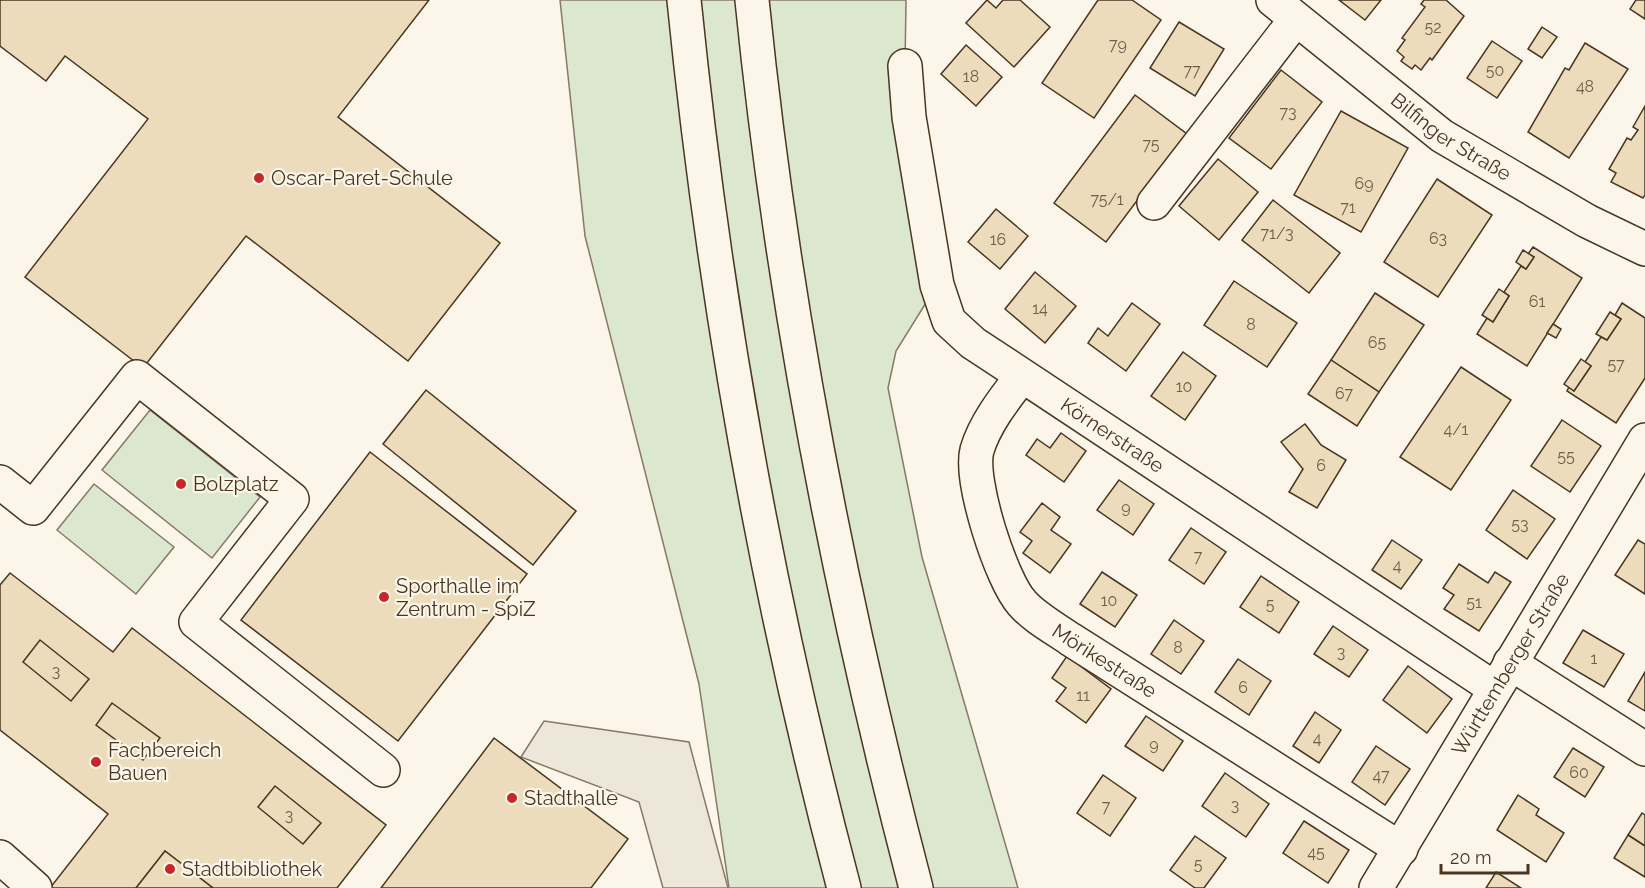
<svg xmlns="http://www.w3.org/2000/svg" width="1645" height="888" font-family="Raleway,sans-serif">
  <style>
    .green { fill: #dce7d0; stroke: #887966; stroke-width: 1.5 }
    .parking { fill: #ede7d9; stroke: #887966; stroke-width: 1.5 }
    .building { fill: #ecdcbc; stroke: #4a3520; stroke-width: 1.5 }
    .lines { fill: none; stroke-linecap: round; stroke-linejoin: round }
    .minor-casing { stroke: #4a3520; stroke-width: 36 }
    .highway-casing { stroke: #4a3520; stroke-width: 36 }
    .minor { stroke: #fbf6e9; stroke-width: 33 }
    .highway { stroke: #fbf6e9; stroke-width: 33 }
    .poi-dot { fill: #c62828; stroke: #fbf6e9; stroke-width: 2 }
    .labels { text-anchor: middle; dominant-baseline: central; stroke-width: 4.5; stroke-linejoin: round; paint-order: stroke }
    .number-label { font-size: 16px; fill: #725f47 }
    .street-label { font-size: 20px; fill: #4a3520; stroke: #fbf6e9 }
    .poi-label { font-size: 20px; fill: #4a3520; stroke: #fbf6e9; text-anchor: start }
  </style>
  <rect width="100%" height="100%" fill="#fbf6e9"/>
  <g class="green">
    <polygon points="560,0 906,0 905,66 937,285 896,351 888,388 922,557 1018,888 729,888 699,684 585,236"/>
    <polygon points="150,410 260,497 212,558 102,470"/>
    <polygon points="94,484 174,547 136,594 57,530"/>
  </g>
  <polygon class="parking" points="544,721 689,742 728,888 663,888 639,802 521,757"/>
  <g class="building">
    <polygon points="0,0 429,0 338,117 500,243 408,361 246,236 143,368 25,277 148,119 65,56 46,81 0,46"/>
    <polygon points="987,0 996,8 1003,0 1020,0 1050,27 1014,67 966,23"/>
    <polygon points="1098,0 1132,0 1161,20 1094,118 1042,83"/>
    <polygon points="1339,0 1381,0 1365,20"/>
    <polygon points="1424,0 1446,0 1464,16 1432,60 1430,58 1421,70 1415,65 1412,69 1401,61 1404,57 1397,51 1405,40 1402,38 1425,7 1421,4"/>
    <polygon points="1636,0 1645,0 1645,19 1630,9"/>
    <polygon points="1179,22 1224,49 1195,96 1150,68"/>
    <polygon points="1542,27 1557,37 1542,58 1528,49"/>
    <polygon points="1492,41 1522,61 1497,98 1467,78"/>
    <polygon points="1585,43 1628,69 1569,158 1528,132 1565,68 1569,70"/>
    <polygon points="966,45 1002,77 976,106 941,74"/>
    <polygon points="1281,70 1322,102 1271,169 1229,138"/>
    <polygon points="1135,95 1187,134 1106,242 1054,203"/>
    <polygon points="1645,106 1645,195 1643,198 1611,182 1616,173 1609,169 1627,138 1631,140 1638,130 1633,127"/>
    <polygon points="1341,111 1408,148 1361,232 1294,195"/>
    <polygon points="1218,159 1258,192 1219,240 1179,206"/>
    <polygon points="1437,179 1492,215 1438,297 1384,262"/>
    <polygon points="1273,200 1340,253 1309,293 1242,240"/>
    <polygon points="996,209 1028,236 1000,269 968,242"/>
    <polygon points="1533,247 1582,278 1527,366 1477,334 1487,318 1493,322 1509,296 1504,292 1521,266 1526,269 1534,257 1528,254"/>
    <polygon points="1523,250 1534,257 1526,269 1516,262"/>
    <polygon points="1035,272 1076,306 1045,343 1005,309"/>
    <polygon points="1234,281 1297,323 1267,367 1204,325"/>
    <polygon points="1499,289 1509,296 1493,322 1482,315"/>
    <polygon points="1375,293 1424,325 1379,392 1331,360"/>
    <polygon points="1132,303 1160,324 1126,371 1088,343 1098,328 1108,336"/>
    <polygon points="1622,303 1645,318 1645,378 1616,423 1567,391 1569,387 1574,391 1591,366 1585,362 1601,337 1607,340 1621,319 1615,315"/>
    <polygon points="1610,312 1621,319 1607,340 1596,334"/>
    <polygon points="1553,324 1561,329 1556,338 1547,333"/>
    <polygon points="1183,352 1216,376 1185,420 1151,396"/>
    <polygon points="1581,359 1591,366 1574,391 1564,384"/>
    <polygon points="1331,360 1379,392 1357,426 1308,394"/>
    <polygon points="1461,367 1511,400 1451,490 1400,457"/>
    <polygon points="426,390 576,511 533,565 383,444"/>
    <polygon points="1562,420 1601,446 1570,492 1531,466"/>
    <polygon points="1305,424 1321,445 1346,460 1317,508 1289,492 1303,469 1281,442"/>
    <polygon points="1061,433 1086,451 1064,482 1026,455 1037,439 1050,448"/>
    <polygon points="370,452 527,574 398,741 241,620"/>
    <polygon points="1119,480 1154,504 1133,535 1097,510"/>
    <polygon points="1513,490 1555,519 1527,559 1486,530"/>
    <polygon points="1042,503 1060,517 1051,530 1071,544 1050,573 1023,553 1032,541 1020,532"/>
    <polygon points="1191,528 1226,552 1204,584 1169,560"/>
    <polygon points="1392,540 1422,560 1401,589 1372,570"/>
    <polygon points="1638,540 1645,544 1645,594 1615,575"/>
    <polygon points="1459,564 1488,583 1495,572 1511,582 1479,631 1444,609 1454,595 1443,588"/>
    <polygon points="1102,572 1137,595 1115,627 1080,604"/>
    <polygon points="10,573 113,652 132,628 386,825 337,888 213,888 165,851 136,888 50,888 108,814 0,730 0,585"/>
    <polygon points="1261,576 1299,602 1279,633 1240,607"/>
    <polygon points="1174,620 1204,641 1181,674 1151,654"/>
    <polygon points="1333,626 1368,650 1349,677 1314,654"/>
    <polygon points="1583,630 1624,654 1604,687 1563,663"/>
    <polygon points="40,640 89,679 71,701 23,662"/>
    <polygon points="1067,656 1111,689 1086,723 1056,701 1066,688 1052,678"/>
    <polygon points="1238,659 1271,681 1249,715 1215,692"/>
    <polygon points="1408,666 1452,699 1427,733 1383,700"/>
    <polygon points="1645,672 1645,711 1628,701"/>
    <polygon points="112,703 160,738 143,760 96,725"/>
    <polygon points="1315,712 1341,730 1319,763 1293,746"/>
    <polygon points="1146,716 1183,741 1163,771 1125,746"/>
    <polygon points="494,738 628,839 591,888 381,888"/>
    <polygon points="1376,746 1410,769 1385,805 1352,782"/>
    <polygon points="1573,748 1604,767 1585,797 1554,777"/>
    <polygon points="1225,773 1269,804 1246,837 1202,806"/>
    <polygon points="1103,775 1136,798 1110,836 1077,813"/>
    <polygon points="275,786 321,823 303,844 258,807"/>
    <polygon points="1518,795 1539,809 1536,815 1564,833 1546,862 1497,830"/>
    <polygon points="1642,813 1645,815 1645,846 1628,835"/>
    <polygon points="1304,821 1349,850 1328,883 1283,853"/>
    <polygon points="1628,835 1645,846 1645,877 1614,858"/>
    <polygon points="1195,836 1226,858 1204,888 1195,888 1170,870"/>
    <polygon points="165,851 213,888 136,888"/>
    <polygon points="1496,872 1521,888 1486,888"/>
  </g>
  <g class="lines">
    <g class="minor-casing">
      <g id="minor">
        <path id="s1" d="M1273 0 1442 136 1587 221 1645 249"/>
        <path id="s2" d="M905 66 909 117 937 285 949 321 973 343 1005 364 1494 688"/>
        <polyline points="1154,203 1296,19"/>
        <path id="s3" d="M1022 376C1005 398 985 423 977 450 969 480 1001 580 1022 603 1034 617 1054 628 1070 639L1401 849"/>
        <polyline points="0,482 33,508 137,377 292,499 196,622 383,770"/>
        <polyline points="1510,663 1645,749"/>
        <polyline points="0,857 35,888"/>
        <path id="s4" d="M1376 888 1645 440"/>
      </g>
    </g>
    <g class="highway-casing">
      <g id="highway">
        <path d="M684 0C714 299 767 597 844 888"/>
        <path d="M752 0C782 299 840 597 916 888"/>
      </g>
    </g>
    <use href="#minor" class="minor"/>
    <use href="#highway" class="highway"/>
  </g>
  <g class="poi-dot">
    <circle cx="259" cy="178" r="6"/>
    <circle cx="181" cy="484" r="6"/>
    <circle cx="384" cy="597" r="6"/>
    <circle cx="96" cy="762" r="6"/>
    <circle cx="512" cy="798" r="6"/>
    <circle cx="170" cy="869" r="6"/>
  </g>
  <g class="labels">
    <g class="number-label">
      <text x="1433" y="27">52</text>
      <text x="1118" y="44">79</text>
      <text x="1192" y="70">77</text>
      <text x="1495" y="70">50</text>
      <text x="971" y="76">18</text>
      <text x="1585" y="86">48</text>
      <text x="1288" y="112">73</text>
      <text x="1151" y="144">75</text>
      <text x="1364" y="183">69</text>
      <text x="1107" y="199">75/1</text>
      <text x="1348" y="207">71</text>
      <text x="1277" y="233">71/3</text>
      <text x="1438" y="238">63</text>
      <text x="998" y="239">16</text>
      <text x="1537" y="301">61</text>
      <text x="1040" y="308">14</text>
      <text x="1251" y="324">8</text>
      <text x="1377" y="342">65</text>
      <text x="1616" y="364">57</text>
      <text x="1184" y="386">10</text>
      <text x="1344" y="393">67</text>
      <text x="1456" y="429">4/1</text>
      <text x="1566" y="456">55</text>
      <text x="1321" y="465">6</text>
      <text x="1126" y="507">9</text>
      <text x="1520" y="524">53</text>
      <text x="1198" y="556">7</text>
      <text x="1397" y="565">4</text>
      <text x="1109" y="600">10</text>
      <text x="1474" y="602">51</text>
      <text x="1270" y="604">5</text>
      <text x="1178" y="647">8</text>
      <text x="1341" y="652">3</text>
      <text x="1594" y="658">1</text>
      <text x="56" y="671">3</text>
      <text x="1243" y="687">6</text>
      <text x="1083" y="695">11</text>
      <text x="1317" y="738">4</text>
      <text x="1154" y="744">9</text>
      <text x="1579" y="772">60</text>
      <text x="1381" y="775">47</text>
      <text x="1235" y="805">3</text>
      <text x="1106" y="806">7</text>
      <text x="289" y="815">3</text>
      <text x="1316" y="852">45</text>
      <text x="1198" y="864">5</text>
    </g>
    <g class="street-label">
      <text stroke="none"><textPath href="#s1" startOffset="225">Bilfinger Straße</textPath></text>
      <text stroke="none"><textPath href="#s2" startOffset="459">Körnerstraße</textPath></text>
      <text stroke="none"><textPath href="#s3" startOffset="350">Mörikestraße</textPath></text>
      <text stroke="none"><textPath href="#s4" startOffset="261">Württemberger Straße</textPath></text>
    </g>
    <g class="poi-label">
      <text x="271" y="178">Oscar-Paret-Schule</text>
      <text x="193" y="484">Bolzplatz</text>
      <text x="396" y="586">Sporthalle im<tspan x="396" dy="23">Zentrum - SpiZ</tspan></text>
      <text x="108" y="750">Fachbereich<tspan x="108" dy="23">Bauen</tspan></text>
      <text x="524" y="798">Stadthalle</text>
      <text x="182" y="869">Stadtbibliothek</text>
    </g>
  </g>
  <path d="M1441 864v9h87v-9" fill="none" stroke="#4a3520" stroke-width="3"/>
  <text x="1450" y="864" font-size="18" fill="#4a3520" stroke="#fbf6e9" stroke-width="4.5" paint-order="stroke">20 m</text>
</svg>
